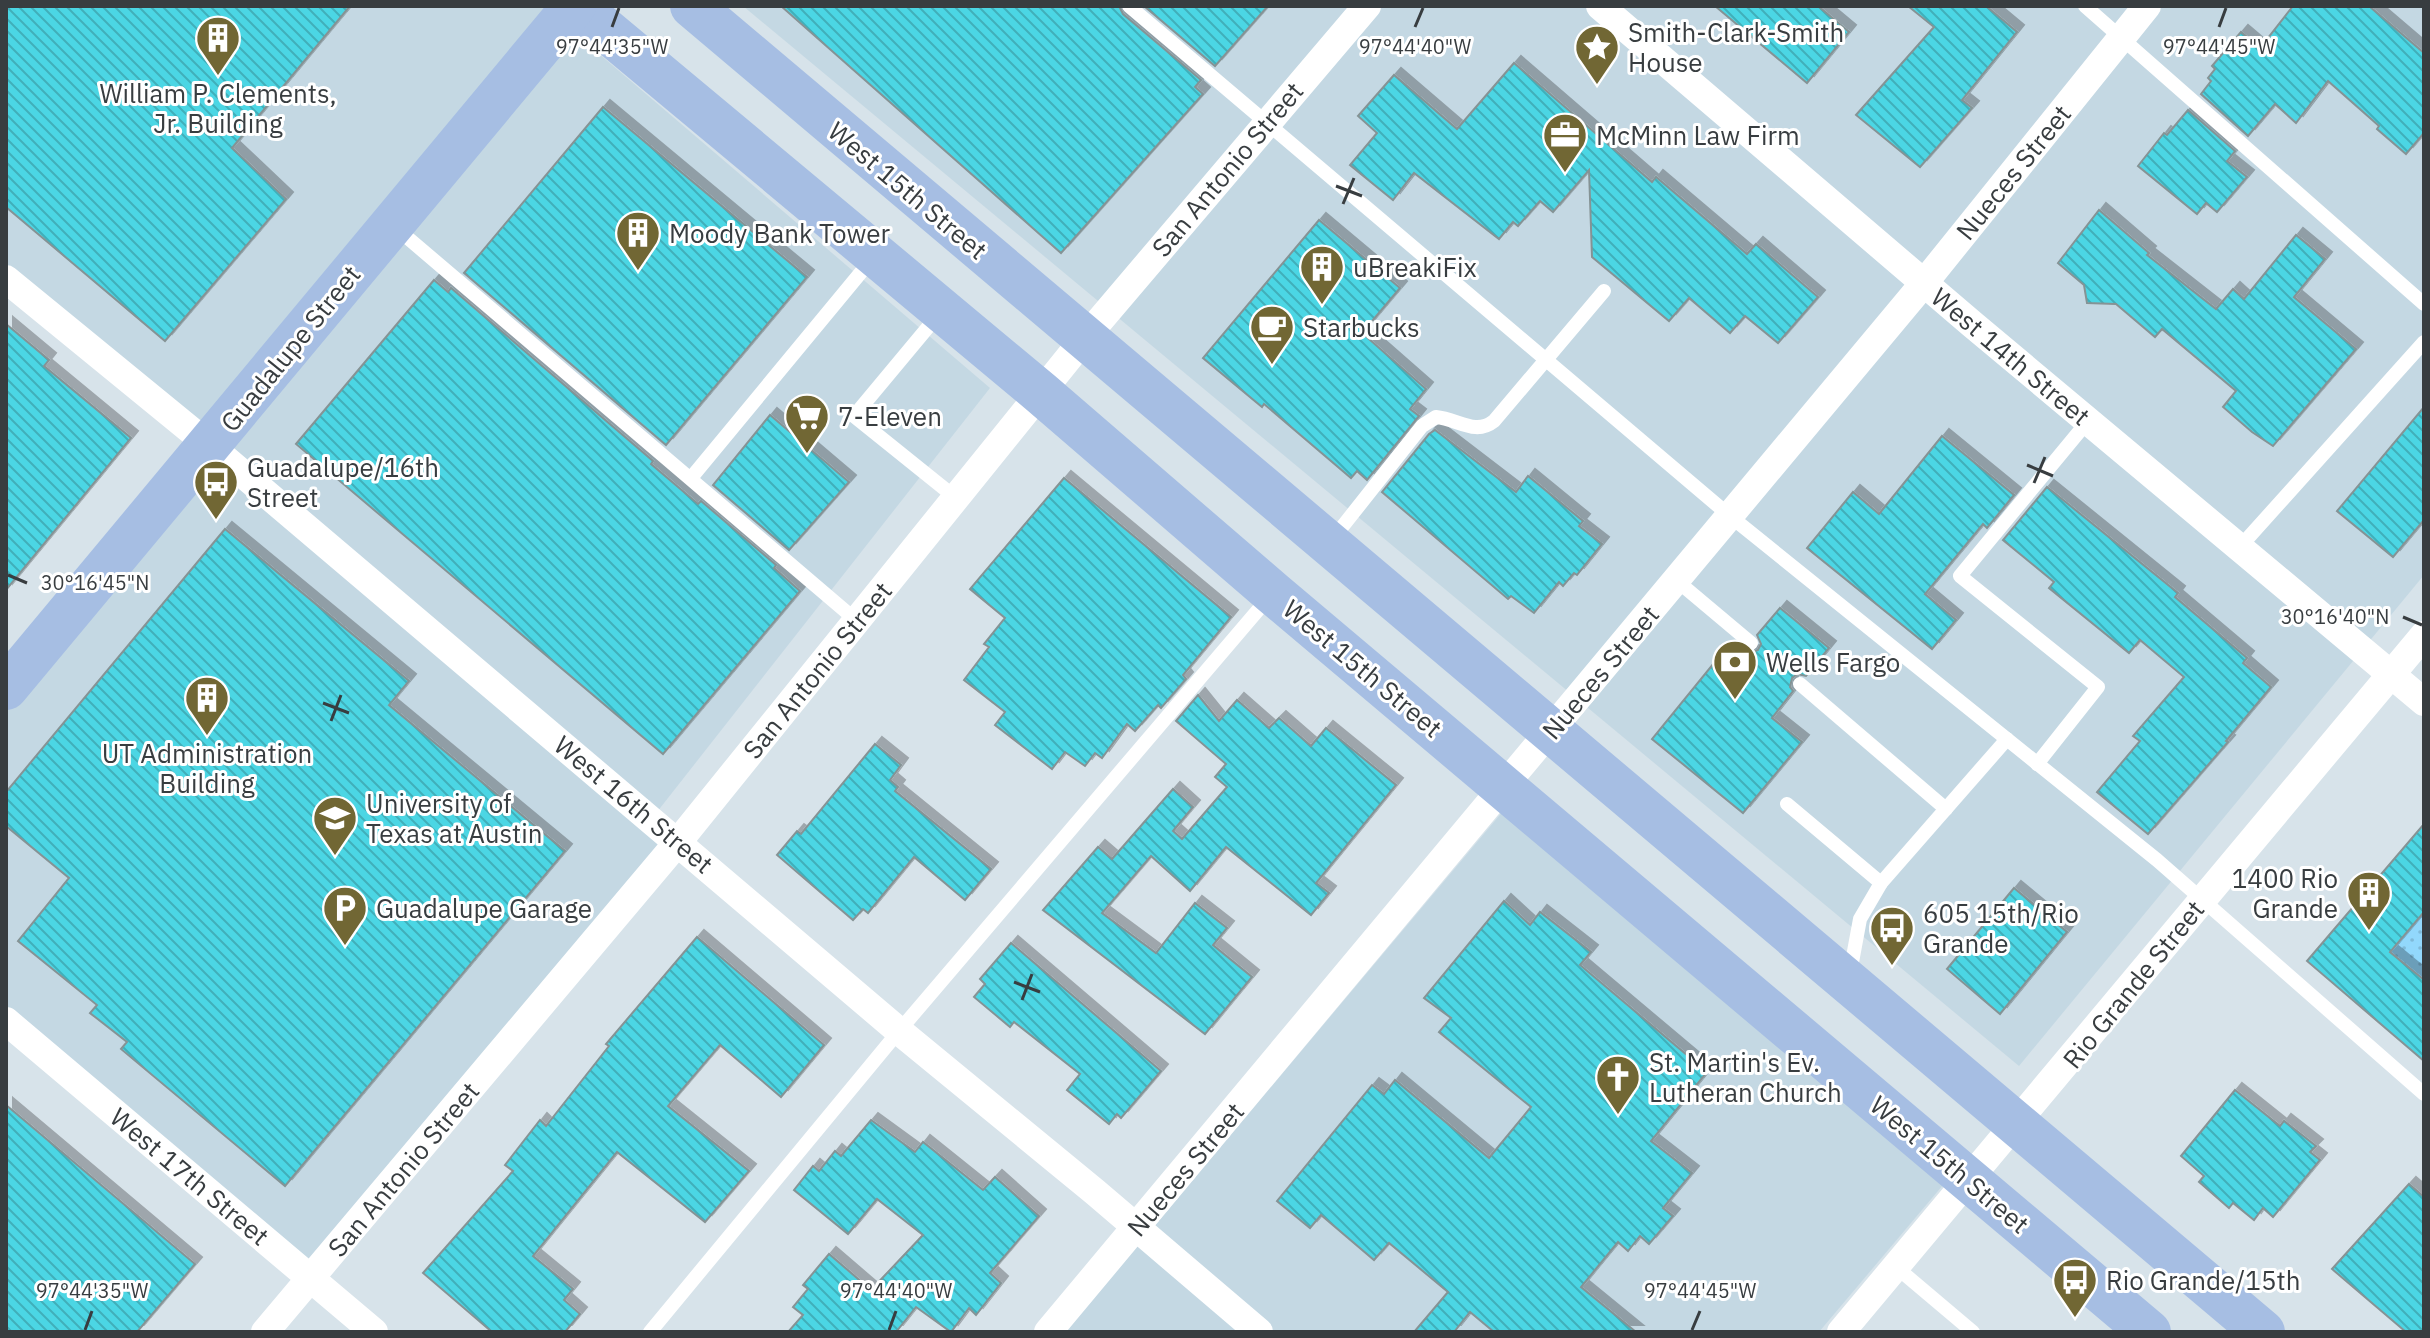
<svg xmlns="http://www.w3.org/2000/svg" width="2430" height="1338" font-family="'IBM Plex Sans',sans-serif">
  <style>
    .built { fill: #c4d8e3 }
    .garden { fill: url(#garden-dots) }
    .building { fill: url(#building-back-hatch); stroke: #859395; stroke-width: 2; filter: url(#shadow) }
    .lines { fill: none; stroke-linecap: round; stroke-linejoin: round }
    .service { stroke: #fff; stroke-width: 14 }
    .minor { stroke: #fff; stroke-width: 28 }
    .primary { stroke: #a6bee3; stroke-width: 44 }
    .ticks { fill: none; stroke: #383d40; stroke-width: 3 }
    .labels { text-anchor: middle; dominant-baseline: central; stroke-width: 6; stroke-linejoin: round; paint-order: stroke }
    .poi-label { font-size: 26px; fill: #383d40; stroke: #fff; text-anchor: start }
    .street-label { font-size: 26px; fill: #383d40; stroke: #fff }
    .ticks-label { font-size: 20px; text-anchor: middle; fill: #383d40; stroke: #fff; stroke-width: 6; stroke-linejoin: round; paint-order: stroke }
  </style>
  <defs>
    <pattern id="garden-dots" width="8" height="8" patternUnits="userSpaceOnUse" patternTransform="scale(2)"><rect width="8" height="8" fill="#92d8fc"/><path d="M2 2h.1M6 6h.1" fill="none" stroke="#7fbad9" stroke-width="1.8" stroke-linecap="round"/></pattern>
    <pattern id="building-back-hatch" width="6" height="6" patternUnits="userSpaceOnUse" patternTransform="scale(2)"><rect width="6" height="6" fill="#4cd6e4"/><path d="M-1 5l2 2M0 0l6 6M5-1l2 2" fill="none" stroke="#40afba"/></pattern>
    <filter id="shadow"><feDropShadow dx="7" dy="-7" stdDeviation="0" flood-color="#0004"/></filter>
  </defs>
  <rect width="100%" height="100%" fill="#d7e3ea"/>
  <g class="built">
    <polygon points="6,6 543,6 990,388 657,812 6,267"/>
    <polygon points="743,6 2424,6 2424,575 2019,1066"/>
    <polygon points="210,446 678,842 311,1278 6,1021 6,688"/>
    <polygon points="1504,810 1943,1185 1819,1332 1065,1332"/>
  </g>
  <polygon class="garden" points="2424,912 2424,980 2390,952"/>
  <g class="building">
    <polygon points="6,6 350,6 232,148 286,199 165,341 6,207"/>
    <polygon points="781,6 1119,6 1123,14 1201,80 1195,87 1203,94 1061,253"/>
    <polygon points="1144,6 1268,6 1215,66"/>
    <polygon points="1715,6 1818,6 1849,32 1807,83"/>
    <polygon points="1908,6 1986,6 2017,32 1962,100 1972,108 1920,167 1856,115 1934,27"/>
    <polygon points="2293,6 2369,6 2424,53 2424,133 2406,154 2377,129 2379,126 2328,81 2296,123 2275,104 2248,136 2201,94 2211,81 2208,78 2215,69 2212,66 2241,32 2260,48"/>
    <polygon points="1514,63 1652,182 1656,177 1747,254 1756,244 1818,297 1778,343 1745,316 1730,333 1689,298 1669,321 1592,257 1589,170 1553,212 1540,201 1518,226 1513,222 1499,239 1414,173 1393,200 1350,165 1377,133 1358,116 1394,75 1457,129"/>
    <polygon points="603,107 807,277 666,445 464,273"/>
    <polygon points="2188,110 2235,151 2227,161 2247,177 2217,212 2206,203 2197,214 2138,166 2164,133 2167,135"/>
    <polygon points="2099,210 2149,253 2147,255 2216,309 2233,289 2244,299 2296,235 2325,259 2294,297 2356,349 2273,446 2252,432 2223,407 2236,391 2162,329 2155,337 2116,304 2087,303 2084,285 2058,263"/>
    <polygon points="1319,220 1400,288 1362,333 1426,389 1410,409 1419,416 1367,480 1357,471 1351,478 1264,404 1262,407 1203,358"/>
    <polygon points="434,280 448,292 451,288 653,461 651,464 698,504 701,501 776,565 774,568 800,591 663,754 296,444"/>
    <polygon points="6,324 49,360 44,366 131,438 6,590"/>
    <polygon points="2424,407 2424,520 2393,557 2337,511"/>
    <polygon points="770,415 849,482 789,550 713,485"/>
    <polygon points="1435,430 1516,492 1528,476 1583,521 1579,526 1602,544 1577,575 1574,573 1563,586 1559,582 1534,613 1511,596 1508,599 1382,492 1429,434"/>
    <polygon points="1942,436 2014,495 1987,528 1983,524 1925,594 1956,620 1932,649 1807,548 1853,492 1879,514"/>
    <polygon points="1064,478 1231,617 1183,675 1186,679 1161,708 1158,705 1135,731 1127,724 1102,758 1095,753 1085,766 1065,752 1052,769 995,725 1005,712 964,680 989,647 984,644 1005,618 970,589"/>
    <polygon points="2047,487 2178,593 2175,597 2247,658 2243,663 2271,687 2226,741 2228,742 2148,834 2097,792 2140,741 2133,736 2184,677 2140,640 2129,653 2049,588 2054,582 2003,540"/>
    <polygon points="225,529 409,681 389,705 565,851 285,1186 121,1049 127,1042 90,1013 97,1005 18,941 69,878 6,826 6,792"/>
    <polygon points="1780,608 1829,648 1806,676 1797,674 1792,678 1790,687 1793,691 1772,718 1802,742 1743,813 1652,739 1714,663 1726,673 1744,651 1750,653 1758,650 1761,644 1757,635"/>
    <polygon points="1198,695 1219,721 1237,700 1269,728 1279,718 1311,746 1326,728 1396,785 1316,883 1329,893 1311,915 1226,847 1190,891 1151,856 1102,913 1156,953 1195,903 1227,928 1213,945 1252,977 1205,1034 1043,910 1098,847 1112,859 1173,789 1193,807 1173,831 1182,839 1227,787 1215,777 1226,764 1176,721"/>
    <polygon points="875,744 901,765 890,780 898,787 895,791 991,869 965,900 914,857 868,913 863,909 853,920 777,855 797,831 801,834"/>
    <polygon points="2424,824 2424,912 2390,952 2424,980 2424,1061 2307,961"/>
    <polygon points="2014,888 2067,932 2000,1014 1947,969"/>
    <polygon points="1504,901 1530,925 1540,912 1591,952 1580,965 1707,1072 1651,1141 1692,1173 1663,1208 1673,1216 1649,1244 1640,1236 1628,1251 1618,1242 1581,1287 1636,1332 1494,1332 1470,1312 1454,1332 1414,1332 1448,1292 1389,1243 1374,1260 1321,1215 1310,1228 1277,1201 1372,1085 1384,1094 1395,1080 1489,1158 1531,1107 1439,1032 1451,1018 1424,998"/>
    <polygon points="697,937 824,1045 781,1097 720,1045 668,1106 749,1171 705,1222 617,1152 533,1256 573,1289 564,1300 580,1314 565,1332 492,1332 423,1273 513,1171 505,1165 540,1120 546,1126 609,1046 606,1044"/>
    <polygon points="1011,943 1161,1071 1121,1118 1117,1114 1109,1124 1067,1090 1080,1074 1014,1022 1010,1027 974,997 985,984 980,979"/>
    <polygon points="2235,1090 2280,1126 2284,1121 2316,1146 2310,1152 2320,1160 2273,1217 2263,1208 2254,1220 2233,1203 2229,1208 2199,1182 2204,1176 2181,1156"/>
    <polygon points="6,1105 195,1264 137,1332 6,1332"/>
    <polygon points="871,1120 915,1152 923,1142 983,1190 995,1177 1039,1216 990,1273 1001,1283 976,1315 969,1308 951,1332 916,1307 896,1332 788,1332 803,1315 793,1307 808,1289 803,1285 829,1254 871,1290 923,1235 877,1199 848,1234 794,1190 813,1166 819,1171 835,1151 841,1156"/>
    <polygon points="2409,1184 2424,1197 2424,1332 2406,1332 2332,1269"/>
  </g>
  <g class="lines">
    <g class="service">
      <polyline points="1129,6 1730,516 2157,860 2424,1094"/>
      <polyline points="2085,6 2424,304"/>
      <polyline points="395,227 857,621"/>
      <polyline points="939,314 854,416 956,498"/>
      <polyline points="691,478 872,259"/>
      <path d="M1331 541 1422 426 1436 417C1458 419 1475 436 1494 421L1604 291"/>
      <polyline points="2239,548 2424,342"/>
      <polyline points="1676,580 1751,643"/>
      <polyline points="1800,684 1946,809"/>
      <polyline points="2037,764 2098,687 1960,576 2088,421"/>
      <polyline points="1787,804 1881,883"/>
      <polyline points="1850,973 1860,919 1881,883 2007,739"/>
      <polyline points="1896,1267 1973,1332"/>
      <polyline points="650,1332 899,1031 1270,596"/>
    </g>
    <g class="minor">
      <polyline points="1600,6 1972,324 2424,702"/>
      <polyline points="6,279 210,446 899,1031 1095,1192 1259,1332"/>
      <polyline points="6,1021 374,1332"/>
      <polyline points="265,1332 678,842 1084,339 1367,6"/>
      <polyline points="1048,1332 1924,283 2147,6"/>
      <polyline points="1841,1332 2424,635"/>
    </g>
    <g class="primary">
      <polyline points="577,6 1041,393 1273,593 2149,1332"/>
      <polyline points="692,6 2263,1332"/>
      <polyline points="6,688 574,6"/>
    </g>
  </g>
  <path class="ticks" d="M612 27 619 8M1415 27 1423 8M2219 27 2226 8M1336 186 1362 196M1343 204 1354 178M2027 465 2053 476M2034 483 2045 457M8 575 27 583M2403 617 2422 625M323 703 349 713M331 721 341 695M1014 982 1040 992M1022 1000 1032 974M85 1330 92 1311M889 1330 896 1311M1692 1330 1700 1311"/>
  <defs>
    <g id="building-pin" transform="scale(2.3)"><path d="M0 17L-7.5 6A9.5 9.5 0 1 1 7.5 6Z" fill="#716734" stroke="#fff"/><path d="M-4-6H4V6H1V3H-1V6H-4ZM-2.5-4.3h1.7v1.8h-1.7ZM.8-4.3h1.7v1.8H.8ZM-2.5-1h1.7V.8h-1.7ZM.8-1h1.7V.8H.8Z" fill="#fff"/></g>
    <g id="sight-pin" transform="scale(2.3)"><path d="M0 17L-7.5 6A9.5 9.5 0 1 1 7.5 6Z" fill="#716734" stroke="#fff"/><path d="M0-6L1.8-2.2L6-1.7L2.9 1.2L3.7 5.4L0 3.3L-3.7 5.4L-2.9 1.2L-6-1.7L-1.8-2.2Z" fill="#fff"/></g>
    <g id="office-pin" transform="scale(2.3)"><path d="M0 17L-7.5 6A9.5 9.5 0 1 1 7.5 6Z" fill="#716734" stroke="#fff"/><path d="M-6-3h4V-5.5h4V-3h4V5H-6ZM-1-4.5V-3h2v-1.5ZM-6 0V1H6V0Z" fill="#fff"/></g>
    <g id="cafe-pin" transform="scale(2.3)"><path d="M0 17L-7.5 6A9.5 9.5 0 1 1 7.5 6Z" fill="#716734" stroke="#fff"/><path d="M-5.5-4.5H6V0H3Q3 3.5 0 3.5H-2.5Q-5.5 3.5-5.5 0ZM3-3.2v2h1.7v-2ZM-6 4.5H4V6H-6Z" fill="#fff"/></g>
    <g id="supermarket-pin" transform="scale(2.3)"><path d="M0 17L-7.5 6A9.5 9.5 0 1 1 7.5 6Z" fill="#716734" stroke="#fff"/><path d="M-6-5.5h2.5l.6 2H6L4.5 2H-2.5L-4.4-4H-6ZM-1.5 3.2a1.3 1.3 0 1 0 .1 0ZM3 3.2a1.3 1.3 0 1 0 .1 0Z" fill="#fff"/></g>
    <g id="bus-pin" transform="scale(2.3)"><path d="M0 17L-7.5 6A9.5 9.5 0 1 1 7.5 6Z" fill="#716734" stroke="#fff"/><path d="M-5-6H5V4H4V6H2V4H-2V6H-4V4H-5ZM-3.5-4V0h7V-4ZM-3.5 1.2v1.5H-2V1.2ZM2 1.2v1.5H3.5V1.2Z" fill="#fff"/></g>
    <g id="bank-pin" transform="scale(2.3)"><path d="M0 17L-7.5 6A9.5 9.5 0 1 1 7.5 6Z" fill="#716734" stroke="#fff"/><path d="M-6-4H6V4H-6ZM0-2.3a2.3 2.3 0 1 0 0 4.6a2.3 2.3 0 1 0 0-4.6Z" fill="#fff"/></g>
    <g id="university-pin" transform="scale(2.3)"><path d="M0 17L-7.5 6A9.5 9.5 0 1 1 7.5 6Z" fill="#716734" stroke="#fff"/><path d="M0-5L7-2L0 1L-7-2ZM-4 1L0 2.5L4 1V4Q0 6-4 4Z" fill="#fff"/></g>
    <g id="parking-pin" transform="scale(2.3)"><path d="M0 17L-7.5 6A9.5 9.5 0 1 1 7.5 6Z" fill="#716734" stroke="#fff"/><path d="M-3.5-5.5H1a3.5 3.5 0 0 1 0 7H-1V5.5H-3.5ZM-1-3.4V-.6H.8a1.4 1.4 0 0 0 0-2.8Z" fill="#fff"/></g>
    <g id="church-pin" transform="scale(2.3)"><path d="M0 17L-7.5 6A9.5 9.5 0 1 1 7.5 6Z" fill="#716734" stroke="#fff"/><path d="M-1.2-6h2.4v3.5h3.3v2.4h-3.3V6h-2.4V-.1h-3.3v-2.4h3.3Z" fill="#fff"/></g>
  </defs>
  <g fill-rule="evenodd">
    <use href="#building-pin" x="218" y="38"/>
    <use href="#sight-pin" x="1597" y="47"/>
    <use href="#office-pin" x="1565" y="135"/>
    <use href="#building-pin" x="638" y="233"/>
    <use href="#building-pin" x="1322" y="267"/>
    <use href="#cafe-pin" x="1272" y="327"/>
    <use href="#supermarket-pin" x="807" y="416"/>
    <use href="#bus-pin" x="216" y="482"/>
    <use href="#bank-pin" x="1735" y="662"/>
    <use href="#building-pin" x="207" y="698"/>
    <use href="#university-pin" x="335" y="818"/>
    <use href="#building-pin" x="2369" y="893"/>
    <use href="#parking-pin" x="345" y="908"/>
    <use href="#bus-pin" x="1892" y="928"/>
    <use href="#church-pin" x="1618" y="1077"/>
    <use href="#bus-pin" x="2075" y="1280"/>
  </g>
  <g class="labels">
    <g class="poi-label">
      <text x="1628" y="32">Smith-Clark-Smith<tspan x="1628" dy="30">House</tspan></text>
      <text x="218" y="93" text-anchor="middle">William P. Clements,<tspan x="218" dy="30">Jr. Building</tspan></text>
      <text x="1596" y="135">McMinn Law Firm</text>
      <text x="669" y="233">Moody Bank Tower</text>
      <text x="1353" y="267">uBreakiFix</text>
      <text x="1303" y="327">Starbucks</text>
      <text x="838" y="416">7-Eleven</text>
      <text x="247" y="467">Guadalupe/16th<tspan x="247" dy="30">Street</tspan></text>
      <text x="1766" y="662">Wells Fargo</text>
      <text x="207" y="753" text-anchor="middle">UT Administration<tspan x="207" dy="30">Building</tspan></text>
      <text x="366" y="803">University of<tspan x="366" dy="30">Texas at Austin</tspan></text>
      <text x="2338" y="878" text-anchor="end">1400 Rio<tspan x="2338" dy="30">Grande</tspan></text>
      <text x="376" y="908">Guadalupe Garage</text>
      <text x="1923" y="913">605 15th/Rio<tspan x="1923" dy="30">Grande</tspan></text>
      <text x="1649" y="1062">St. Martin's Ev.<tspan x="1649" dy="30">Lutheran Church</tspan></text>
      <text x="2106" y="1280">Rio Grande/15th</text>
    </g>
    <g class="street-label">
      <text transform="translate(1227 169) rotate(-50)">San Antonio Street</text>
      <text transform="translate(2013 172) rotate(-51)">Nueces Street</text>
      <text transform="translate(908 190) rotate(40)">West 15th Street</text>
      <text transform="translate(290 348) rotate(-51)">Guadalupe Street</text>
      <text transform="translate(2011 356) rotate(40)">West 14th Street</text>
      <text transform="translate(1363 668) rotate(40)">West 15th Street</text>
      <text transform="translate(817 670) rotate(-51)">San Antonio Street</text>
      <text transform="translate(1600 672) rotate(-50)">Nueces Street</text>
      <text transform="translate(634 804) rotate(40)">West 16th Street</text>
      <text transform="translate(2133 984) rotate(-51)">Rio Grande Street</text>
      <text transform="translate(1950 1164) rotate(40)">West 15th Street</text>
      <text transform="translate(403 1169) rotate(-50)">San Antonio Street</text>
      <text transform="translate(1185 1169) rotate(-50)">Nueces Street</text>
      <text transform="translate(190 1176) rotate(40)">West 17th Street</text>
    </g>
  </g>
  <g class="ticks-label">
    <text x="612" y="54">97°44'35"W</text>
    <text x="1415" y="54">97°44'40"W</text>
    <text x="2219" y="54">97°44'45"W</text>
    <text x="95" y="590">30°16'45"N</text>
    <text x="2335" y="624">30°16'40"N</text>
    <text x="92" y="1298">97°44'35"W</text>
    <text x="896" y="1298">97°44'40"W</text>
    <text x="1700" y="1298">97°44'45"W</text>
  </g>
  <rect width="2430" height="1338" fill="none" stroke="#383d40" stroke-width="16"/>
</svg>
